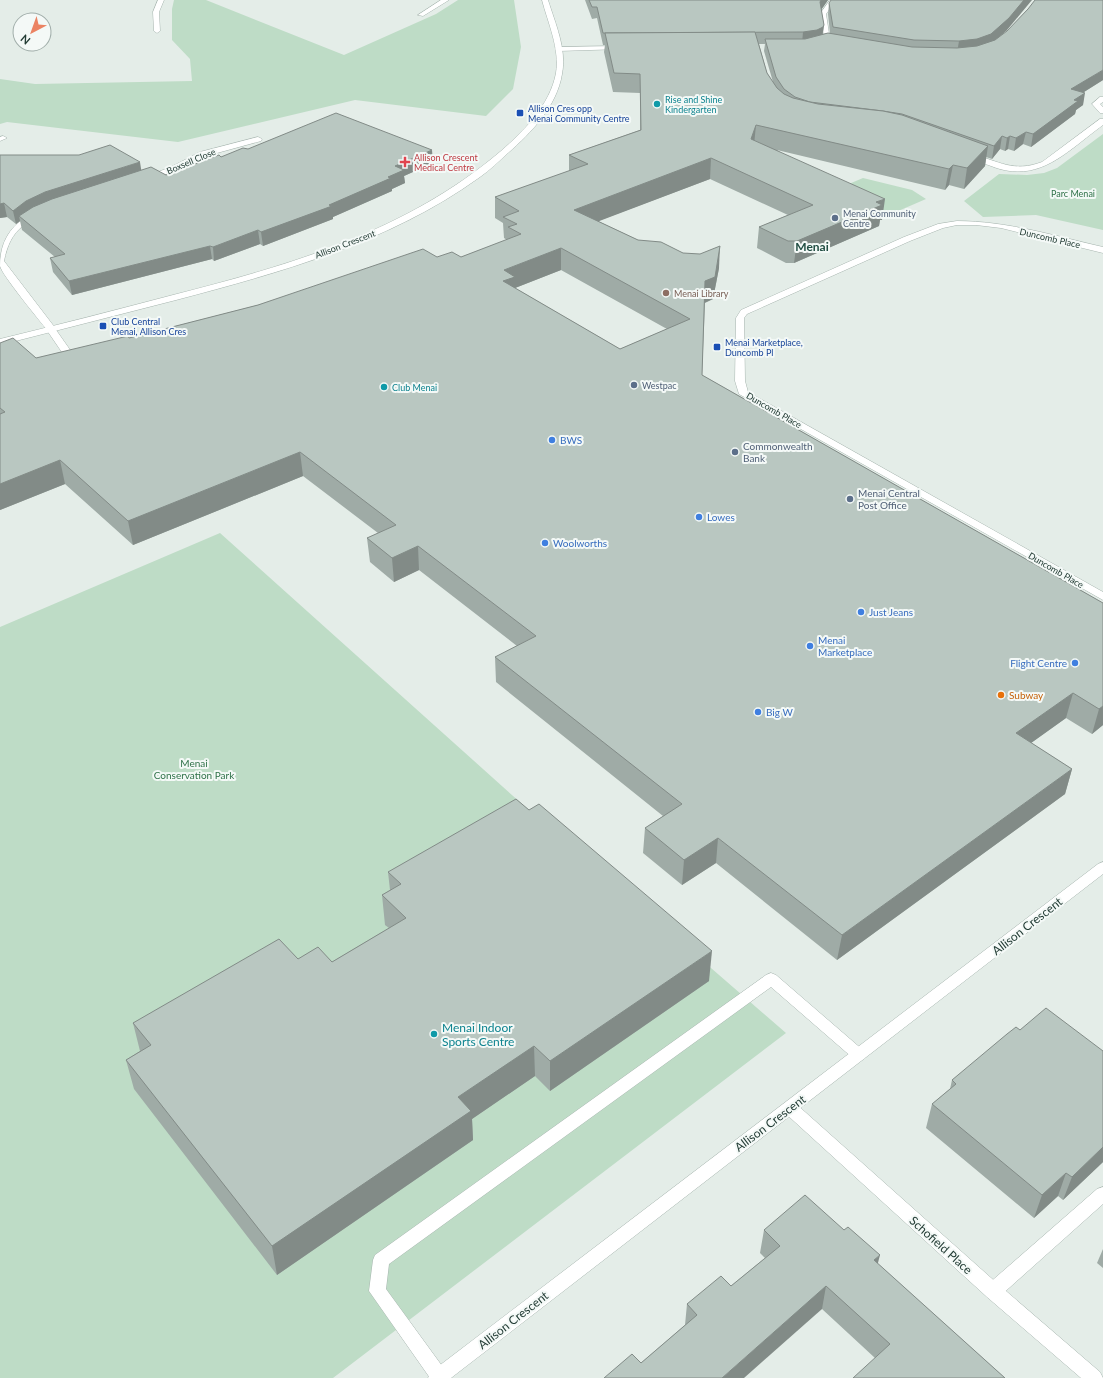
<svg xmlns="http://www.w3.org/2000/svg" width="1103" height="1378" font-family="Lato,sans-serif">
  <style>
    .green { fill: #bedcc6 }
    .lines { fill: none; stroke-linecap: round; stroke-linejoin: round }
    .service-casing { stroke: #a7b5af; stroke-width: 1 }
    .minor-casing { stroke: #a7b5af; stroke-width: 1 }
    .tertiary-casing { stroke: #a7b5af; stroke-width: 1 }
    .service { fill: #fff; fill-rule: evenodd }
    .minor { fill: #fff; fill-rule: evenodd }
    .tertiary { fill: #fff; fill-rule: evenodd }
    .wall { fill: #9faba6; fill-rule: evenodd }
    .shaded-wall { fill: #828b87 }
    .building { fill: #b9c7c1; stroke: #828b87; fill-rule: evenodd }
    .culture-dot { fill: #0f9aa8; stroke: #f4f9f7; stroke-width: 1.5 }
    .transit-dot { fill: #1a4fb4; stroke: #f4f9f7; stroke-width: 1.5 }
    .health-dot { fill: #e0444e; stroke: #f4f9f7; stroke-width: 1.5 }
    .service-dot { fill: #5c6f8a; stroke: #f4f9f7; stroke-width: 1.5 }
    .education-dot { fill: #8d6e63; stroke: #f4f9f7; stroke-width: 1.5 }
    .shop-dot { fill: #3f7fe0; stroke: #f4f9f7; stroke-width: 1.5 }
    .food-dot { fill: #e8710a; stroke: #f4f9f7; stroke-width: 1.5 }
    .labels { text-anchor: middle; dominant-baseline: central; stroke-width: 4; stroke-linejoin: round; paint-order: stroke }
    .far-culture-label { font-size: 9px; fill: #0d838f; stroke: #f4f9f7; text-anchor: start }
    .far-transit-label { font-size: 9px; fill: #164399; stroke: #f4f9f7; text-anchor: start }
    .far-health-label { font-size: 9px; fill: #be3a42; stroke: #f4f9f7; text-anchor: start }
    .far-street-label { font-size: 9px; fill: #243d36; stroke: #f4f9f7 }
    .far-park-label { font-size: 9px; fill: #307249; stroke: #f4f9f7 }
    .far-service-label { font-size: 9px; fill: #4e5e75; stroke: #f4f9f7; text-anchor: start }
    .far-education-label { font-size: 9px; fill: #785e54; stroke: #f4f9f7; text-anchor: start }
    .shop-label { font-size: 10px; fill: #366cbe; stroke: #f4f9f7; text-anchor: start }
    .service-label { font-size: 10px; fill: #4e5e75; stroke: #f4f9f7; text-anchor: start }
    .food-label { font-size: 10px; fill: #c56008; stroke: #f4f9f7; text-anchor: start }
    .park-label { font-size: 10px; fill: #307249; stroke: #f4f9f7 }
    .far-district-label { font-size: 12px; font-weight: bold; fill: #214e43; stroke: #f4f9f7 }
    .near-street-label { font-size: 12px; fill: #243d36; stroke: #f4f9f7 }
    .near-culture-label { font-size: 12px; fill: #0d838f; stroke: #f4f9f7; text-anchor: start }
  </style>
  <rect width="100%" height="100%" fill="#e4ede8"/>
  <g class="green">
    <polygon points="174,0 206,0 344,55 436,14 458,0 514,0 521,47 513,89 486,116 355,100 178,142 7,122 0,124 0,79 35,84 192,81 190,59 172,40 172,9"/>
    <polygon points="1103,134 1103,230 1036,215 983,217 964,201 999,174 1027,175 1044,173 1057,168"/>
    <polygon points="863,178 912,190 926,199 882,218 863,210 818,197"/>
    <polygon points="220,533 522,804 786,1033 333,1378 0,1378 0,627"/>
  </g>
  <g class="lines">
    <g class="service-casing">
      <g id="service">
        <polygon points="51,326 54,327 80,364 78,366 75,367 70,364 46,329"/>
        <polygon points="771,973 776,975 864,1051 866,1055 864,1059 859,1061 854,1059 771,987 389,1264 386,1289 445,1370 448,1376 447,1378 430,1378 369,1291 373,1260 375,1255 766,975"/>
        <polygon points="1103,1187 1103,1204 999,1297 993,1299 987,1297 985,1291 987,1285 1097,1189"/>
      </g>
    </g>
    <g class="minor-casing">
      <g id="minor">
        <polygon points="158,0 164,0 159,12 160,31 157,33 154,31 153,12"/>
        <polygon points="441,0 449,0 423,16 418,15"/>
        <polygon points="830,0 836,0 826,14 830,40 836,43 833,45 823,41 824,37 820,14"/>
        <polygon points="621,46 623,47 623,49 558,51 555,49 558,47"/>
        <polygon points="1100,97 1103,97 1103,102 1100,104 1103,107 1103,113 1100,113 1092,104"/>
        <path d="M1100 119H1103V125C1067 151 1039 185 991 166 984 163 974 161 968 156L972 154C999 161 1013 173 1042 162Z"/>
        <polygon points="3,136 7,138 0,141 0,137"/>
        <polygon points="258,137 262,139 261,141 206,156 177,171 146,180 142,178 171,167 200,152"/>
        <path d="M31 214H37L38 216C34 220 29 222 24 225 12 234 7 246 4 261L56 329 51 332 48 331C39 320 2 275 0 266 0 241 11 225 31 214Z"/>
        <path d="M957 221C1007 221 1055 236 1103 247V253L1001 228 976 225H957L943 228 910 241 747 314 744 318 745 381 748 392 1103 592V600L739 394 735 381 736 318 741 310 904 237 938 224Z"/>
        <polygon points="790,1102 795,1103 999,1285 1100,1372 1103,1378 1081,1378 987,1297 785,1113 782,1108 785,1103"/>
      </g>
    </g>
    <g class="tertiary-casing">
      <g id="tertiary">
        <path d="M542 0H548C555 23 567 49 562 74 557 106 531 133 508 153 499 161 490 170 480 177 390 242 282 272 176 300 117 315 59 330 0 345V339C58 325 116 310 173 295 291 265 407 231 501 151 524 131 550 105 556 73 560 49 548 23 542 0Z"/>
        <polygon points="1103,862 1103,874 451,1378 428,1378 431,1372 1098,864"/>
      </g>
    </g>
    <use href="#service" class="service"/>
    <use href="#minor" class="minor"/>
    <use href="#tertiary" class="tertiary"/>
  </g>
  <g class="wall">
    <path d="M585 0H828L821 10 824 25 823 34 830 33 828 14 829 3 1007 30 998 38 1103 80 1084 92 1083 105 1076 110 1075 114 1031 147 1023 144 1014 151 1008 149 1005 151 1000 149 992 159 986 157 985 166 964 189 949 185 945 190 777 150 882 220H880L879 226 794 263H786L757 248 759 227 788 215 710 179 598 221 638 240 683 253 719 268 713 299 705 303 702 375 1103 603V725L1092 734 1066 718 1031 743 1072 769 1065 794 837 960 716 863 682 885 643 853 645 828 663 816 496 682 495 657 517 646 419 570 394 582 370 562 367 538 378 533 303 476 133 545 65 484 0 510V343L36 358 129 338 258 305 437 257H461L507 240 504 238 503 223 495 218V197L569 171V155L640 130V93L613 92 604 52 605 45H603L597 18 592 19ZM759 44H765L764 51 773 82 767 73ZM561 270 667 329 620 349 515 288Z"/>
    <polygon points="248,149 433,163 404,176 405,183 392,189 392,191 333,217 333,219 263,246 260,244 214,261 212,259 72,295 53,272 50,258 55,257 22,230 20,221 16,224 7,217 0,218 0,155 142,170 166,175 221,157"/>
    <polygon points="388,872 709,981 550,1091 535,1076 472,1119 473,1140 277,1275 134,1089 126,1060 140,1051 133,1023 298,959 332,962 389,928 385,925 382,895 390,890"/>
    <polygon points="1020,1030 1103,1051 1103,1162 1063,1200 1058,1196 1034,1218 926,1128 932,1104 950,1089 952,1080"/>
    <polygon points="764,1230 878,1264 1005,1378 875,1358 822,1309 641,1363 685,1325 687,1304 731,1286 765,1258 760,1253"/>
    <polygon points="1103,1249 1103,1268 1097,1263"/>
  </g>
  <g class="shaded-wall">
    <polygon points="821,0 828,0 819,13 820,2"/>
    <polygon points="1024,0 1032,0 1007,30 989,46 957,53 959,41"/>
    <polygon points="824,25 822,37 802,44 803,32"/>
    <polygon points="1103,70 1103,80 1068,102 1071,89"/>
    <polygon points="1085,93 1083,105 1076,110 1075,114 1031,147 1033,134 1074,100"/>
    <polygon points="756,125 754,145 751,139"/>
    <polygon points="1026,132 1023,144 1014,151 1016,138"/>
    <polygon points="1002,136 1000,149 992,159 994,146"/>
    <polygon points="1010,136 1008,149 1005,151 1007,138"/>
    <polygon points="988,146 985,166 964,189 967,168"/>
    <polygon points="432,150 433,163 404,176 405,183 392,189 392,191 333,217 333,219 263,246 261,232 329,205 388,177 395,166"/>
    <polygon points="711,158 710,179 573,231 574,210"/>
    <polygon points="140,162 142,175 19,216 20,221 16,224 13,211 26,201 45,192"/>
    <polygon points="953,165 949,185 945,190 949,169"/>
    <polygon points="885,199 882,220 880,220 879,226 794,263 797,241 876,202"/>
    <polygon points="4,203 7,217 0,218 0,204"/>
    <polygon points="258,230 260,244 214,261 213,247"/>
    <polygon points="210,246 212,259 72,295 69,281"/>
    <polygon points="720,246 719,268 713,299 704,303 705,281"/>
    <polygon points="561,248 561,270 515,288 515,299 504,303 504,270"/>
    <polygon points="300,452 303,476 133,545 128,521"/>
    <polygon points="60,460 65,484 0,510 0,484"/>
    <polygon points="418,546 419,570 394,582 392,558"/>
    <polygon points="1073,693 1066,718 1010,758 1016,733"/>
    <polygon points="1103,706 1103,725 1092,734 1099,709"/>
    <polygon points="1072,769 1065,794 837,960 842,935"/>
    <polygon points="718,838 716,863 682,885 684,860"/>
    <polygon points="712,951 709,981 550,1091 550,1061"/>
    <polygon points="534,1046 535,1076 472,1119 473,1140 277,1275 272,1246 458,1097"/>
    <polygon points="1103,1147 1103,1162 1063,1200 1072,1177"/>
    <polygon points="1066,1173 1058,1196 1034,1218 1042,1195"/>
    <polygon points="880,1255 874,1278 874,1260"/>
    <polygon points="826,1286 822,1309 744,1378 722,1378"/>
  </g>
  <g class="building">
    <polygon points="589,0 821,0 820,2 824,25 823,27 817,30 803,32 603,33 597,7 592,7"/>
    <polygon points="831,0 1024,0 1009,18 991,34 977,39 959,41 914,40 833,27 829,3"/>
    <polygon points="1035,0 1103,0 1103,70 1071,89 1085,93 1074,100 1078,101 1033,134 1026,132 1016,138 1010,136 1007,138 1002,136 994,146 902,114 883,111 810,102 795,97 784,89 776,77 765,39 805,39 828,33 912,47 957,48 977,46 995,40 1007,31 1028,9"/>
    <path d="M755 32 767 73 777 88 784 94 793 98 818 104 883 111 902 115 988 146 967 168 953 165 949 169 756 125 751 139 885 199 876 202 882 205 797 241H788L759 227 813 205 711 158 574 210 638 240 661 242 683 253 700 254 720 246 715 277 705 281 702 375 1103 603V706L1099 709 1073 693 1016 733 1072 769 842 935 718 838 684 860 645 828 682 804 495 657 536 636 418 546 392 558 367 538 396 525 300 452 128 521 60 460 0 484V414L5 412 0 408V343L13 338 36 358 128 336 129 338 258 305 423 249 437 257 452 252 461 257 521 234 508 227 517 224 503 217 519 211 495 197 588 164 569 155 641 130 640 74 614 73 605 33ZM561 248 690 319 620 349 503 281 515 277 504 270Z"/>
    <polygon points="336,113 432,150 395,166 404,170 388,177 391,178 329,205 332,206 261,232 258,230 213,247 210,246 69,281 50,258 65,254 19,216 33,207 52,199 151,167 166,175 219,155 221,157 243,148 248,149"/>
    <polygon points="110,145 140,162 45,192 26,201 13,211 4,203 0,204 0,155 79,155"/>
    <polygon points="516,799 529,810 539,804 712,951 550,1061 534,1046 458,1097 471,1111 272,1246 126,1060 151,1045 133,1023 279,939 298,959 318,947 332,962 406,918 382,895 401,884 388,872"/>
    <polygon points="1046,1008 1103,1051 1103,1147 1072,1177 1066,1173 1042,1195 932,1104 956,1084 952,1080 1007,1034 1016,1027 1020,1030"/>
    <polygon points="805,1195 844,1230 848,1227 880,1255 874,1260 1005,1378 853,1378 890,1344 826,1286 722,1378 604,1378 632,1354 641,1363 697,1315 687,1304 721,1276 731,1286 780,1246 764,1230"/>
  </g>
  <g class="culture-dot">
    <circle cx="657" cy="104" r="4"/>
    <circle cx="384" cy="387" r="4"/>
    <circle cx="434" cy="1034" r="4"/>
  </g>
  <g class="transit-dot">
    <rect x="516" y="109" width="8" height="8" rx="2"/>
    <rect x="99" y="322" width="8" height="8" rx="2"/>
    <rect x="713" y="343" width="8" height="8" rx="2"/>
  </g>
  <path class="health-dot" d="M403 156h4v4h4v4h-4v4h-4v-4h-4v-4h4z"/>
  <g class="service-dot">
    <circle cx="835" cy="218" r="4"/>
    <circle cx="634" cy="385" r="4"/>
    <circle cx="735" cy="452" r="4"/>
    <circle cx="850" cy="499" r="4"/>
  </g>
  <circle class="education-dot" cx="666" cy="293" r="4"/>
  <g class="shop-dot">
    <circle cx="552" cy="440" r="4"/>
    <circle cx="699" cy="517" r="4"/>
    <circle cx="545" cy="543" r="4"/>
    <circle cx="861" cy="612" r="4"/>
    <circle cx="810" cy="646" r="4"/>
    <circle cx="1075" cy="663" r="4"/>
    <circle cx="758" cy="712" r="4"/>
  </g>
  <circle class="food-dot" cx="1001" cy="695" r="4"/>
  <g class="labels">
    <g class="far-culture-label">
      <text x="665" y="99">Rise and Shine<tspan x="665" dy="10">Kindergarten</tspan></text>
      <text x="392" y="387">Club Menai</text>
    </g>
    <g class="far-transit-label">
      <text x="528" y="108">Allison Cres opp<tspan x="528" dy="10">Menai Community Centre</tspan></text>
      <text x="111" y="321">Club Central<tspan x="111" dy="10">Menai, Allison Cres</tspan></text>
      <text x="725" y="342">Menai Marketplace,<tspan x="725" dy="10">Duncomb Pl</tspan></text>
    </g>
    <g class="far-health-label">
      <text x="414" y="157">Allison Crescent<tspan x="414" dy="10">Medical Centre</tspan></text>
    </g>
    <g class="far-street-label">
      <text transform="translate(191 161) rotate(-23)">Boxsell Close</text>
      <text transform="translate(1050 238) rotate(13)">Duncomb Place</text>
      <text transform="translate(345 244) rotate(-21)">Allison Crescent</text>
      <text transform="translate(774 410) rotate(30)">Duncomb Place</text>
      <text transform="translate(1056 570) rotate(30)">Duncomb Place</text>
    </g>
    <g class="far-park-label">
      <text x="1073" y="193">Parc Menai</text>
    </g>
    <g class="far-service-label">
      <text x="843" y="213">Menai Community<tspan x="843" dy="10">Centre</tspan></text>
      <text x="642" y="385">Westpac</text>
    </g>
    <g class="far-education-label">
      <text x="674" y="293">Menai Library</text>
    </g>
    <g class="shop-label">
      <text x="560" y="440">BWS</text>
      <text x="707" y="517">Lowes</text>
      <text x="553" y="543">Woolworths</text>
      <text x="869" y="612">Just Jeans</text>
      <text x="818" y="640">Menai<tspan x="818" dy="12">Marketplace</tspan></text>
      <text x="1067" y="663" text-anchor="end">Flight Centre</text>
      <text x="766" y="712">Big W</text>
    </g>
    <g class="service-label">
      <text x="743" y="446">Commonwealth<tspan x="743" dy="12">Bank</tspan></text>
      <text x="858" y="493">Menai Central<tspan x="858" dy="12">Post Office</tspan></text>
    </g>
    <g class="food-label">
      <text x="1009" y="695">Subway</text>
    </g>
    <g class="park-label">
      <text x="194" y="763">Menai<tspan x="194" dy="12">Conservation Park</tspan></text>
    </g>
    <g class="far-district-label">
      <text x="812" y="246">Menai</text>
    </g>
    <g class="near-street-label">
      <text transform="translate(1027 926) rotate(-38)">Allison Crescent</text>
      <text transform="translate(770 1123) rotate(-37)">Allison Crescent</text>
      <text transform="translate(941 1245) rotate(42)">Schofield Place</text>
      <text transform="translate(513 1320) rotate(-38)">Allison Crescent</text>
    </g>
    <g class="near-culture-label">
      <text x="442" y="1027">Menai Indoor<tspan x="442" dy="14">Sports Centre</tspan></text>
    </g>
  </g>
  <g transform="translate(32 32) rotate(221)"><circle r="19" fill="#f4f9f7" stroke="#a1aeaa"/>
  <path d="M0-3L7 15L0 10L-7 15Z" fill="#eb8363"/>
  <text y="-6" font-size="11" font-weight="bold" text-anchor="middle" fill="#243d36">N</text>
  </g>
</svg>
